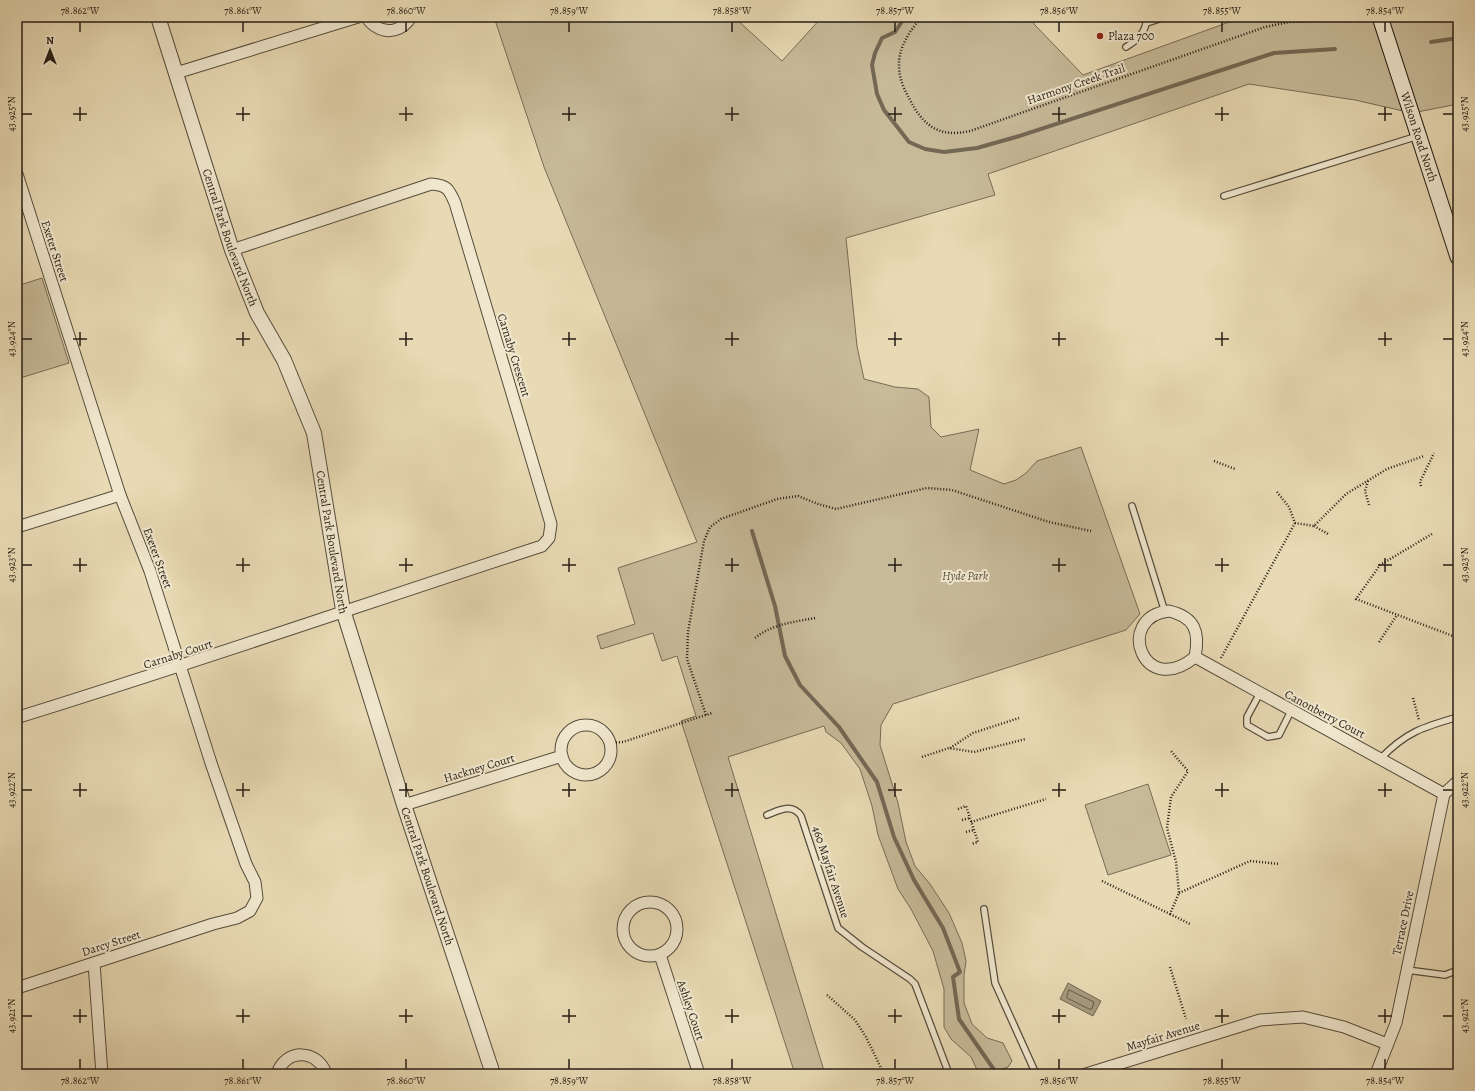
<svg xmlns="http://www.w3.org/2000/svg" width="1475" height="1091" font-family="Alegreya,serif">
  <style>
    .green { fill: #c7ba99; stroke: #776c56 }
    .water { fill: #a69a7e; stroke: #736854 }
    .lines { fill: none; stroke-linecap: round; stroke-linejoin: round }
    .shore { stroke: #665c49; stroke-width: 1 }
    .stream { stroke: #736854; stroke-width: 4 }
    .service-casing { stroke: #574d3c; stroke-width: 8 }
    .minor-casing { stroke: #574d3c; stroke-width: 13 }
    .tertiary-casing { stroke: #574d3c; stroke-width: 16 }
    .secondary-casing { stroke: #271e14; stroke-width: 17 }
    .path { stroke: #271e14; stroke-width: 2.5; stroke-dasharray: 1 2; stroke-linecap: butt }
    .service { stroke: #f0e7ce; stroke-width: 5.5 }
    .minor { stroke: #f0e7ce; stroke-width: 11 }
    .tertiary { stroke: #f0e7ce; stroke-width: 14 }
    .secondary { stroke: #f0e7ce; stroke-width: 15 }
    .ticks { fill: none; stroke: #271e14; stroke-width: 1.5 }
    .poi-dot { fill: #8f2418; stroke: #f0e7ce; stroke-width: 1.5 }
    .labels { text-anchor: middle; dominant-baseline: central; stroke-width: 4; stroke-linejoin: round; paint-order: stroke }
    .poi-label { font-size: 12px; fill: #271e14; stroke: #f0e7ce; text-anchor: start }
    .street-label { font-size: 12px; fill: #271e14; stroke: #f0e7ce }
    .park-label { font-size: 12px; font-style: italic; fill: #574d3c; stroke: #f0e7ce }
    .neatline { fill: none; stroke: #271e14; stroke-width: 1.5 }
    .ticks-label { font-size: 10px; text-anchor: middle; fill: #271e14 }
  </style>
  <rect width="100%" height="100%" fill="#e8dab4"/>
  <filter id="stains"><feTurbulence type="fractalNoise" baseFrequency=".005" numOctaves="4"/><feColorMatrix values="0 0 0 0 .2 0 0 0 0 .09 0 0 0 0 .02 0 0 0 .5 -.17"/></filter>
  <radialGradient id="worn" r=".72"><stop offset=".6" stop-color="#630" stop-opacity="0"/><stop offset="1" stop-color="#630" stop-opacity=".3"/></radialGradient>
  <g class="green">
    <polygon points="494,17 734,17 782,61 822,17 1033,17 1034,24 1083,75 1243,17 1458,17 1458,104 1412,113 1355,100 1249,84 988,174 995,195 846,238 857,346 864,379 895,387 918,389 929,397 931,427 941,437 979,429 970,470 1004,484 1016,480 1026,473 1037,461 1081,447 1140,614 1126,630 893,704 881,725 880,745 898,803 906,842 915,866 930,884 949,913 962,943 966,961 964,975 964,1003 972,1024 987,1038 1003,1043 1012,1061 1008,1067 987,1074 979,1074 971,1057 951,1039 944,1027 944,989 933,951 911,909 898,889 878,835 872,806 860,769 841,743 826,732 824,726 728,757 825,1074 795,1074 681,721 696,716 677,656 662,661 653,633 601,649 597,636 635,624 618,568 697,542 544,167"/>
    <polygon points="42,278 69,363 17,379 17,286"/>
    <polygon points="1148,784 1171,855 1108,875 1085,805"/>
  </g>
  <polygon class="water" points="1068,983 1101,1001 1093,1016 1060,999"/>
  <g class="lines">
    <polygon class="shore" points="1069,990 1094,1002 1092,1009 1089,1009 1067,998"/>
    <g class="stream">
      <polyline points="905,17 895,32 882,38 875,53 872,65 877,94 884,110 909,142 925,149 944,152 977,148 1016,137 1274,53 1335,49"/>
      <polyline points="1431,42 1458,38"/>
      <polyline points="752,531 775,606 785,656 800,685 839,727 877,782 894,837 914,880 943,928 960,972 953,977 959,1019 997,1074"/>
    </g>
    <g class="service-casing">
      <g id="service">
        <polyline points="1147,23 1165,17"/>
        <path d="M1126 47C1139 39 1146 32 1147 17"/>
        <polyline points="1224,196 1418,136"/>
        <polyline points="1132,506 1165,612"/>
        <polyline points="1260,693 1247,717 1247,725 1268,737 1279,735 1291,711"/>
        <path d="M1380 759C1406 732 1423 727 1458 717"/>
        <path d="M767 815C780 810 792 803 801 816L838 928 862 947 910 979 915 984 949 1074"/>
        <polyline points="984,909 995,983 1036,1074"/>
        <polyline points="1407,970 1445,975 1458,970"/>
      </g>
    </g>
    <g class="minor-casing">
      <g id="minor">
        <path d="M366 17C369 20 371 24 375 26 388 35 403 30 411 17"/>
        <polyline points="176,73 358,17"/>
        <polyline points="17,174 120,495 150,571 211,763 246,864 255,882 257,898 250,911 237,918 213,924 17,988"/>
        <polyline points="17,527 120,495"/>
        <path d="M1169 611C1195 617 1200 632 1195 657 1143 700 1114 617 1169 611Z"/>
        <polyline points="1195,657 1444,794"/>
        <path d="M19 717C194 663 367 603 542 546L549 538 551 524 455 203C449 189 447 185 431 184L232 250"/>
        <circle cx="586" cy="750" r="25"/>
        <polyline points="404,805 562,756"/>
        <circle cx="650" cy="929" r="27"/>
        <polyline points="660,955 699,1074"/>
        <polyline points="94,963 102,1074"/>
        <path d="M277 1074C285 1048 318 1049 326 1074"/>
        <polyline points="1086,1074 1260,1020 1303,1017 1344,1027 1387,1044"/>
        <polyline points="1376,1074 1396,1023 1444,794 1458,781"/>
      </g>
    </g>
    <g class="tertiary-casing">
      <g id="tertiary">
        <path id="s1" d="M158 17 232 250 257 313 284 360 314 433 343 610 404 805 493 1074"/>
      </g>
    </g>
    <g class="secondary-casing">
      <g id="secondary">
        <path id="s2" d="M1380 17 1458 257"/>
      </g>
    </g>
    <g class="path">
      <path d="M922 17C910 30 898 48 899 66 899 78 904 89 909 98 923 126 939 138 970 131L1265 27 1289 22 1350 19"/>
      <polyline points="1214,461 1235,469"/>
      <polyline points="1368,481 1365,491 1369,505"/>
      <polyline points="1421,486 1420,482 1434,453"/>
      <polyline points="1277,492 1289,507 1295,523 1314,526 1346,494 1387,469 1424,456"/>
      <polyline points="1314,526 1328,534"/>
      <polyline points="1432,534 1380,565 1356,599 1458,638"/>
      <path d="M755 638C772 624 794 622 815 618"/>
      <polyline points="1379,642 1397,615"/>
      <polyline points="1221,658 1295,523"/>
      <polyline points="1413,698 1419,720"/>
      <polyline points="706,715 687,659 688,632 704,541 710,527 721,519 777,499 798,496 818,504 836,509 927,488 952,490 1049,522 1091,531"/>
      <polyline points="610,743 623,742 712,713"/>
      <polyline points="950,748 973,733 1019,718"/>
      <polyline points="922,757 949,748 974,752 1026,739"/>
      <polyline points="958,809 966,806 978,842 971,844"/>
      <polyline points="962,820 970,818"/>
      <polyline points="971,822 1046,799"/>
      <polyline points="966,832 974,830"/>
      <polyline points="1102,881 1170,914 1179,893 1176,862 1167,828 1171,797 1188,771 1171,751"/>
      <polyline points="1179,893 1250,861 1280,864"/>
      <polyline points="1170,914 1190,924"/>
      <polyline points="1170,967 1186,1019"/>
      <polyline points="827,995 855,1020 866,1037 884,1074"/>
    </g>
    <use href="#service" class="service"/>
    <use href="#minor" class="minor"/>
    <use href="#tertiary" class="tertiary"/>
    <use href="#secondary" class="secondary"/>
  </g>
  <path class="ticks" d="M80 22V32M243 22V32M406 22V32M569 22V32M732 22V32M895 22V32M1059 22V32M1222 22V32M1385 22V32M80 107V121M243 107V121M406 107V121M569 107V121M732 107V121M895 107V121M1059 107V121M1222 107V121M1385 107V121M22 114H32M73 114H87M236 114H250M399 114H413M562 114H576M725 114H739M888 114H902M1052 114H1066M1215 114H1229M1378 114H1392M1443 114H1453M80 332V346M243 332V346M406 332V346M569 332V346M732 332V346M895 332V346M1059 332V346M1222 332V346M1385 332V346M22 339H32M73 339H87M236 339H250M399 339H413M562 339H576M725 339H739M888 339H902M1052 339H1066M1215 339H1229M1378 339H1392M1443 339H1453M80 558V572M243 558V572M406 558V572M569 558V572M732 558V572M895 558V572M1059 558V572M1222 558V572M1385 558V572M22 565H32M73 565H87M236 565H250M399 565H413M562 565H576M725 565H739M888 565H902M1052 565H1066M1215 565H1229M1378 565H1392M1443 565H1453M80 783V797M243 783V797M406 783V797M569 783V797M732 783V797M895 783V797M1059 783V797M1222 783V797M1385 783V797M22 790H32M73 790H87M236 790H250M399 790H413M562 790H576M725 790H739M888 790H902M1052 790H1066M1215 790H1229M1378 790H1392M1443 790H1453M80 1009V1023M243 1009V1023M406 1009V1023M569 1009V1023M732 1009V1023M895 1009V1023M1059 1009V1023M1222 1009V1023M1385 1009V1023M22 1016H32M73 1016H87M236 1016H250M399 1016H413M562 1016H576M725 1016H739M888 1016H902M1052 1016H1066M1215 1016H1229M1378 1016H1392M1443 1016H1453M80 1059V1069M243 1059V1069M406 1059V1069M569 1059V1069M732 1059V1069M895 1059V1069M1059 1059V1069M1222 1059V1069M1385 1059V1069"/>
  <circle class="poi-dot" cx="1100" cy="36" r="4"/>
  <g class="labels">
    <g class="poi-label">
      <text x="1108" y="36">Plaza 700</text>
    </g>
    <g class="street-label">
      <text transform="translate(1076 84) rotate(-19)">Harmony Creek Trail</text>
      <text stroke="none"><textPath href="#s2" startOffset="126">Wilson Road North</textPath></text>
      <text stroke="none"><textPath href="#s1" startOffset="232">Central Park Boulevard North</textPath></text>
      <text transform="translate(55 251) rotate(72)">Exeter Street</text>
      <text transform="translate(514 355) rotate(73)">Carnaby Crescent</text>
      <text stroke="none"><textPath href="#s1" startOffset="556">Central Park Boulevard North</textPath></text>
      <text transform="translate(158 558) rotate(70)">Exeter Street</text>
      <text transform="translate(178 654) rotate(-18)">Carnaby Court</text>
      <text transform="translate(1325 714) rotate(28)">Canonberry Court</text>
      <text transform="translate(479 768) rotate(-17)">Hackney Court</text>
      <text transform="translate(831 872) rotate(72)">460 Mayfair Avenue</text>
      <text stroke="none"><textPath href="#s1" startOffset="904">Central Park Boulevard North</textPath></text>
      <text transform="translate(1403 923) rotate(-78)">Terrace Drive</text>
      <text transform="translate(111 943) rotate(-18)">Darcy Street</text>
      <text transform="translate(691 1010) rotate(71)">Ashley Court</text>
      <text transform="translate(1163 1036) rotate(-17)">Mayfair Avenue</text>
    </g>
    <g class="park-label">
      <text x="965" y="576">Hyde Park</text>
    </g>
  </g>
  <rect width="1475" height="1091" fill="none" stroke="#e8dab4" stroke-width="44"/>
  <g transform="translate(50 50)" stroke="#f0e7ce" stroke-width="3" paint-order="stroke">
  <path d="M0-3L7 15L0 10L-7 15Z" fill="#271e14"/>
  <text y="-6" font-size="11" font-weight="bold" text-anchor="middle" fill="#271e14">N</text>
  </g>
  <rect x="22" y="22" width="1431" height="1047" class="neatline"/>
  <g class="ticks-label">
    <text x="80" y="14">78.862°W</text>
    <text x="243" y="14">78.861°W</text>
    <text x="406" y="14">78.860°W</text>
    <text x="569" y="14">78.859°W</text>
    <text x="732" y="14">78.858°W</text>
    <text x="895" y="14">78.857°W</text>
    <text x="1059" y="14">78.856°W</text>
    <text x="1222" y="14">78.855°W</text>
    <text x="1385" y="14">78.854°W</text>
    <text transform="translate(11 114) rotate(-90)" y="4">43.925°N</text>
    <text transform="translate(1464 114) rotate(-90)" y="4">43.925°N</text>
    <text transform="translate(11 339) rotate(-90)" y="4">43.924°N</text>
    <text transform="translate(1464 339) rotate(-90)" y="4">43.924°N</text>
    <text transform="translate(11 565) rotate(-90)" y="4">43.923°N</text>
    <text transform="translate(1464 565) rotate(-90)" y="4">43.923°N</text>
    <text transform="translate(11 790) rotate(-90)" y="4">43.922°N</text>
    <text transform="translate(1464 790) rotate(-90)" y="4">43.922°N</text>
    <text transform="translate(11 1016) rotate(-90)" y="4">43.921°N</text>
    <text transform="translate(1464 1016) rotate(-90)" y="4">43.921°N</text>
    <text x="80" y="1084">78.862°W</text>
    <text x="243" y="1084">78.861°W</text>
    <text x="406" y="1084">78.860°W</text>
    <text x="569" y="1084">78.859°W</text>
    <text x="732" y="1084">78.858°W</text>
    <text x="895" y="1084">78.857°W</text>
    <text x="1059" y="1084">78.856°W</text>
    <text x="1222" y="1084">78.855°W</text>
    <text x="1385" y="1084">78.854°W</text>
  </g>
  <rect width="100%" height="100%" filter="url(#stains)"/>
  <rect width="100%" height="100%" fill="url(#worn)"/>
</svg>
